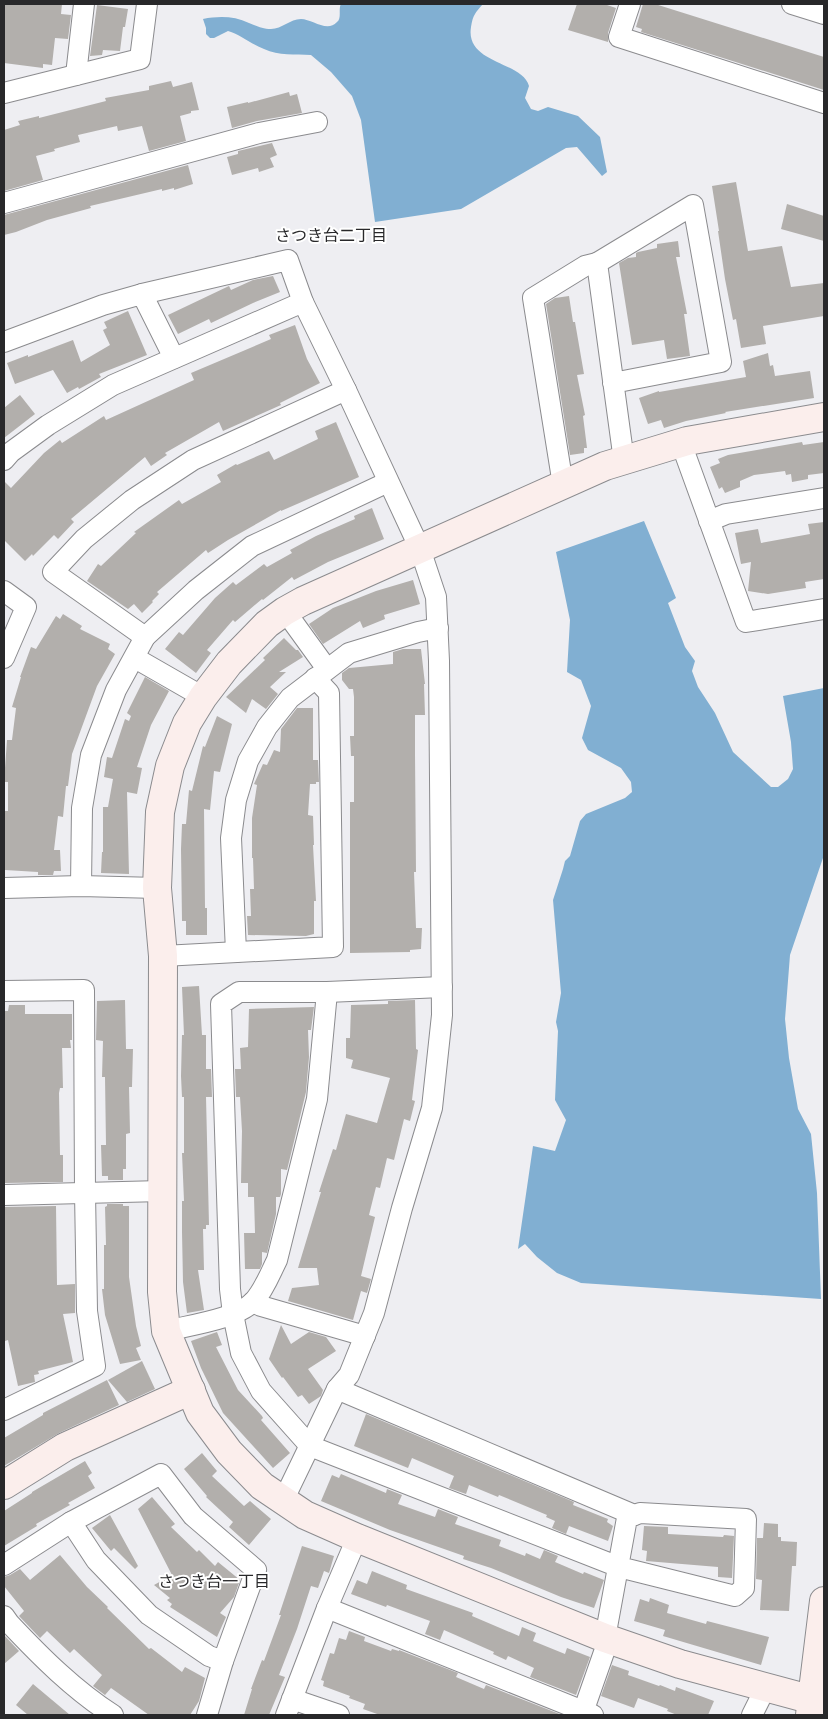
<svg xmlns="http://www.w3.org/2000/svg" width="828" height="1719" font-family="'Archivo Narrow','Noto Sans JP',sans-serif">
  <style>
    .water { fill: #81afd2 }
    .building { fill: #b2afac }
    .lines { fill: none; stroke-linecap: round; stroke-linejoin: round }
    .street-casing { stroke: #8b8b8e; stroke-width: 22 }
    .secondary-casing { stroke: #8b8b8e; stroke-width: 30 }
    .street { stroke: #fff; stroke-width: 20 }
    .secondary { stroke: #fbeeec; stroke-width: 28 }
    .labels { text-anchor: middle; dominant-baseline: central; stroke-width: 4; stroke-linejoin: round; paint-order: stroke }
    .neighbourhood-label { font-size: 16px; fill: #28282a; stroke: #fff }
  </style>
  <rect width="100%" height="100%" fill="#eeeef2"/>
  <g class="water">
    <path d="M341 4H483C475 13 473 15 471 27 465 64 522 61 529 86L525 98 531 109 538 111 548 107 578 116 600 137 607 172 602 176 577 147 566 148 461 209 375 222 361 120 352 96 331 72 311 55C295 54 279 56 264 49 251 44 241 35 228 31L214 38H210L206 34V28L203 19C219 16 234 16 249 23 257 26 262 29 271 29 282 29 290 19 301 19 312 19 327 33 337 22 342 18 338 9 341 4Z"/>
    <polygon points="644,521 676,598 668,603 685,647 695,661 692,671 698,687 715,713 733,752 771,787 778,787 788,779 793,769 791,742 783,696 824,688 824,855 790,955 785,1019 789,1058 798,1109 811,1134 817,1193 821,1299 581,1283 557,1273 537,1257 525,1244 518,1249 533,1146 555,1151 566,1120 555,1100 558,1031 556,1022 561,993 553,900 563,869 565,861 570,856 580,821 586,814 625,798 632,792 631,782 621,768 588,750 582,738 591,706 581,680 567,672 570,620 556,552"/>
  </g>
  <g class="building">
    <polygon points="4,4 62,4 61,14 71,15 68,39 55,38 52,65 43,64 43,68 4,63"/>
    <polygon points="577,4 604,4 616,8 608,33 608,42 568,30"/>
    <polygon points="643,4 655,4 824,57 824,90 641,32 642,29 636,27"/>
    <polygon points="97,5 128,9 125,27 123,27 120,51 103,50 102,55 90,56"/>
    <polygon points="171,81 173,87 192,82 199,110 191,111 191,113 180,116 186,141 149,151 142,126 118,131 117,126 78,135 80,142 54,149 55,151 36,156 43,180 4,191 4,130 20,125 18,121 39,116 39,118 106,101 105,98 149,90 149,86"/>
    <polygon points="289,92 290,96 297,94 302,113 257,121 232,128 227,107 248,102 248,103"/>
    <polygon points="272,143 277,155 270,158 274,167 259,172 258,168 232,175 227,157 238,154 238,151"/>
    <polygon points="188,165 193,184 174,190 174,188 162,191 162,189 90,206 91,208 47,220 16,232 4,235 4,215"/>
    <polygon points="736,182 748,251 782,246 791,287 824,283 824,316 763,326 766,344 741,348 736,319 733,320 725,279 718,231 719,231 712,186"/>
    <polygon points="787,204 824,216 824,241 781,229"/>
    <polygon points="678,241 680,257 676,257 687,314 684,314 690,356 667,359 664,340 632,345 619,263 628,258 636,257 636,253 638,252 657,248 657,244"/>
    <polygon points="273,276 280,292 253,303 211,323 209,319 178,334 168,315 229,286 231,290 253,280"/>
    <polygon points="569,296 573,322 575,322 584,374 577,375 585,415 583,416 587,448 584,448 584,453 570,455 546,304 555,298"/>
    <polygon points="128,311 147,355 99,374 101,377 79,389 78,387 67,393 53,370 15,384 7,363 28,355 28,357 73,340 81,362 110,345 103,330 107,328 104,322"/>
    <polygon points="295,325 307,359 320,383 280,403 281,405 223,431 219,422 165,453 167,455 151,466 145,457 71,519 74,522 58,539 54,535 33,556 32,554 25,561 4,540 4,481 11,488 44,453 60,440 62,443 104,416 106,420 194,380 191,373 271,339 269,335"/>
    <polygon points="768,353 770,366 773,365 775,376 810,371 814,398 725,412 726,413 686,421 664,428 661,420 648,424 639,398 659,391 659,392 746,377 743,361"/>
    <polygon points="20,395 35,414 4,438 4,408"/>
    <polygon points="336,422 359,477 281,511 281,510 228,540 208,553 206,550 157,592 159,594 152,601 153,602 142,613 134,604 128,609 87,581 98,564 101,566 136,533 134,532 179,500 182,504 221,482 217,475 236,464 237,465 269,451 274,460 318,439 315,431"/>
    <polygon points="802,442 803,445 824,442 824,473 808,475 808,479 792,482 791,474 786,475 785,471 754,475 740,481 740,487 725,493 722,487 719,489 710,467 720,463 718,459 728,455"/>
    <polygon points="372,508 384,539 328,562 294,580 292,577 263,600 262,599 235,622 233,620 207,650 211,653 196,673 165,649 179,632 183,635 215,598 233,582 236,585 264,564 267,567 292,553 290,550 316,536 355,519 354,516"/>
    <polygon points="824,522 824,579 805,582 806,588 768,594 748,591 751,562 741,564 735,533 758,529 761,543 810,534 808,524"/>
    <polygon points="413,580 420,604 384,615 385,619 363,628 360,621 323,644 309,624 333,608 376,591"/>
    <polygon points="63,614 82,626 80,629 110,644 108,649 115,654 97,686 72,754 68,786 66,786 63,817 58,816 54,850 60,850 61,871 54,871 53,875 38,875 38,872 5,870 4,811 8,811 8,782 4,782 7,740 12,740 16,708 12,707 21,677 20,677 31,647 36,649 56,616 60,619"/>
    <polygon points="284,638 296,650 298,650 303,657 279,672 286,672 270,687 278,694 266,709 252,699 246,713 226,697 265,660 263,658"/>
    <polygon points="403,649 421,649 425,684 424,684 425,715 415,715 415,754 416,872 414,872 416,928 422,928 421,949 410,950 410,952 350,953 350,802 354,802 354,756 351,756 350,736 354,736 354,697 353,689 349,689 342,680 342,673 349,668 393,664 393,652"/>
    <polygon points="145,677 169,691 151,725 137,767 142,768 137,794 127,792 129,874 101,873 102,852 103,852 103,807 108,807 113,779 104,777 107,757 112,758 125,719 129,721 131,716 127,713"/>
    <polygon points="297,708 313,708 313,760 318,760 319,782 316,782 316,784 310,784 308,815 313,816 314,845 313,845 316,901 314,901 314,934 306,936 248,935 247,916 251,916 250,889 254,889 253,858 252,858 252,818 257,785 254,784 263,764 267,765 274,750 280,752 281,729"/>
    <polygon points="217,716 232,724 220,772 214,771 210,810 204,809 205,908 207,908 207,935 186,935 186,921 182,921 181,849 182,824 186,824 189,790 192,791 203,746 205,747"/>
    <polygon points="199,986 202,1035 206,1035 206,1069 211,1069 212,1097 206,1097 209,1225 206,1225 206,1229 203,1229 204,1270 198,1270 204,1310 187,1313 183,1282 182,1232 182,1201 184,1201 182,1153 184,1153 184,1097 182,1097 181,1076 182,1035 184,1035 182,987"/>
    <polygon points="125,1000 126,1049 133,1049 132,1087 129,1087 130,1133 126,1134 126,1169 123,1169 123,1180 108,1180 108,1176 102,1176 101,1145 106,1145 105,1077 102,1077 103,1041 96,1040 97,1001"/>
    <polygon points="415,1000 416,1049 418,1050 412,1100 415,1101 410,1121 404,1119 394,1160 387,1158 380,1188 376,1187 369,1215 375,1217 361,1276 371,1279 367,1293 361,1291 353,1320 288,1301 292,1288 319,1285 317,1268 298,1268 321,1192 319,1192 333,1149 336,1150 346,1114 377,1123 390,1078 351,1068 353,1060 346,1058 346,1038 350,1038 351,1005 388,1004 388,1001"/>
    <polygon points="9,1005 25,1005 25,1014 72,1014 72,1040 70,1040 71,1048 62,1048 63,1088 60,1088 59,1093 60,1155 63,1155 63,1182 5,1183 4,1011 8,1011"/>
    <polygon points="314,1007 311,1030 308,1030 309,1057 306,1092 287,1170 281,1169 281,1194 280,1197 276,1197 276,1214 267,1253 262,1252 262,1264 260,1269 245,1269 244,1233 255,1233 254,1197 248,1197 248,1183 241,1183 242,1131 240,1097 236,1097 235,1069 241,1069 240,1048 248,1047 249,1009"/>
    <polygon points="107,1204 123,1204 123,1206 129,1206 129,1277 136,1326 141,1346 136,1348 141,1360 120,1364 105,1315 102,1289 104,1289 104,1245 106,1245 105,1207 107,1206"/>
    <polygon points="56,1206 57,1285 75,1284 75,1313 63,1314 73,1362 38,1371 39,1374 34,1375 35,1382 18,1386 8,1340 5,1341 4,1322 4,1207"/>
    <polygon points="281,1325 291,1344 309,1332 326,1337 336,1351 308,1369 323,1390 321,1396 309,1404 302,1395 298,1397 283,1377 282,1378 269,1359"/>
    <polygon points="217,1332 222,1345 216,1347 238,1390 262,1416 263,1418 261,1420 290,1453 273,1468 223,1413 201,1368 191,1341"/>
    <polygon points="142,1361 155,1389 127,1402 108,1380"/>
    <polygon points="107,1380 119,1405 59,1433 4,1466 4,1438 43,1415 43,1413"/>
    <polygon points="366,1414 574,1502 573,1505 608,1519 607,1522 613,1526 608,1541 569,1526 566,1534 552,1528 555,1521 546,1517 547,1515 499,1495 498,1497 469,1485 466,1494 449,1488 454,1476 412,1458 408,1468 354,1446"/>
    <polygon points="202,1453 217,1471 212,1476 244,1506 250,1501 271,1519 249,1545 229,1527 233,1522 206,1497 207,1496 184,1469"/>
    <polygon points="85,1461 92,1473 88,1476 95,1488 68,1503 70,1505 36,1524 37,1526 4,1546 4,1511 32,1493 32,1492"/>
    <polygon points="341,1474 386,1493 387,1489 402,1495 398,1504 435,1517 438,1509 458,1517 455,1524 501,1540 499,1546 525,1556 526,1553 540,1559 544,1550 558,1556 555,1562 583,1574 584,1572 604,1580 594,1608 561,1597 491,1568 463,1559 464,1556 390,1530 321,1501 332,1475 339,1478"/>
    <polygon points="152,1497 175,1524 171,1527 197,1552 199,1550 215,1566 218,1562 240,1580 234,1597 220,1613 226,1617 217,1637 170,1607 172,1604 167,1600 170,1598 154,1585 172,1575 138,1509"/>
    <polygon points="110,1515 138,1566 135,1569 114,1548 111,1551 92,1528"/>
    <polygon points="764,1523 778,1524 778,1537 781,1537 781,1541 797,1542 796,1566 792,1566 789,1611 760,1610 762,1580 756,1579 757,1538 763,1538"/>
    <polygon points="644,1526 668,1527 668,1534 723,1537 724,1535 734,1536 732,1578 718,1577 718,1567 646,1561 647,1551 642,1550"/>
    <polygon points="302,1546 334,1556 329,1573 324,1571 318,1588 311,1586 297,1629 279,1675 285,1677 269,1715 244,1715 252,1689 251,1689 262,1660 264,1661 281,1615 279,1615"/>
    <polygon points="60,1555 87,1587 108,1607 107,1608 149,1649 151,1648 182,1672 185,1667 205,1678 199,1701 190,1715 149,1715 111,1688 105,1695 93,1686 102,1675 74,1649 70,1653 47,1631 40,1638 19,1616 24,1611 4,1586 4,1577 10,1575 20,1569 30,1580"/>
    <polygon points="372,1571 407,1585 406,1589 473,1613 472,1616 519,1636 522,1627 536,1633 533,1641 565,1654 567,1648 590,1657 576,1695 530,1677 534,1668 508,1656 506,1660 493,1654 494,1652 444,1630 440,1640 425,1634 430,1621 387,1605 386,1607 351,1594 357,1580 367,1584"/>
    <polygon points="650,1598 669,1605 667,1613 706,1624 707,1621 769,1637 761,1665 663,1636 665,1630 634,1621 640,1599 649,1602"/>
    <polygon points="349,1631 365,1637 364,1641 391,1651 392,1649 399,1651 399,1650 458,1673 456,1677 484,1689 486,1685 562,1715 380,1715 363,1709 365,1704 349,1698 350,1696 323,1686 324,1681 321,1680 330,1653 334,1654 339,1638 346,1640"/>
    <polygon points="4,1635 19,1651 4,1664"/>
    <polygon points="612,1665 629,1671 628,1675 659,1686 660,1685 675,1691 676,1687 714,1701 708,1715 677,1715 667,1711 668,1709 638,1698 634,1708 601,1696"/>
    <polygon points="33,1684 70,1715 28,1715 16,1705"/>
  </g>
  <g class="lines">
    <g class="street-casing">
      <g id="street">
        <polyline points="630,4 619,37 824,103"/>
        <polyline points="792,4 824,14"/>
        <polyline points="76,75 84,4"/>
        <polyline points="4,93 140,59 147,4"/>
        <polyline points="4,203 259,133 317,122"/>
        <polyline points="142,294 288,260 303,302 346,390 420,549 436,597 439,661 442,1015 432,1108 402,1208 374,1313 349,1375 337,1389 283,1501"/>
        <polyline points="4,342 103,305 142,294 174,358"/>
        <polyline points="613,383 721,362 693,205 597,263 624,461"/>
        <polyline points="681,443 746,622 824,609"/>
        <polyline points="4,460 11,452 48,425 113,385 303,302"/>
        <polyline points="563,485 533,298 585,266 597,263"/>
        <polyline points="709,521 726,514 824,498"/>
        <polyline points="4,591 26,607 4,658"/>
        <polyline points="285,611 327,669"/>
        <polyline points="145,637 53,572 84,539 132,500 193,460 346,390"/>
        <polyline points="135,658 203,697"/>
        <polyline points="81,886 82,808 91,755 116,690 145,637 196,590 252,546 388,482"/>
        <polyline points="4,888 81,886 157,888"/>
        <polyline points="236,952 231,838 236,800 248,761 267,727 290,698 349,653 418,632 438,628"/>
        <polyline points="163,956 333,947 329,693 315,678"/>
        <polyline points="442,987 327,992 239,992 221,1004 230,1289 233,1314 241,1353 261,1391 310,1446 619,1567 735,1596 744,1588 746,1519 640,1513 627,1518 605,1638"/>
        <polyline points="4,991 84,990 85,1192 87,1311 95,1366 4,1410"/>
        <polyline points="4,1195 162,1191"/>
        <polyline points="253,1302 261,1306 365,1336"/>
        <path d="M166 1331C190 1325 237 1319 254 1301 264 1290 270 1274 277 1260L317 1099 327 992"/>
        <polyline points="337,1389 634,1515"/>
        <polyline points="71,1522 96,1560 149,1615 209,1656 223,1661"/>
        <polyline points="4,1565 71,1522 161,1474 193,1516 256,1570 223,1661 207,1715"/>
        <polyline points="327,1608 593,1715"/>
        <path d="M4 1616 9 1623C41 1657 74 1690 113 1715"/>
        <polyline points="292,1699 339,1715"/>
        <polyline points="286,1715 327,1608 357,1538"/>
        <polyline points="582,1715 609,1638"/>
        <polyline points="752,1715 766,1687"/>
      </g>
    </g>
    <g class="secondary-casing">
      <g id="secondary">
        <polyline points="4,1485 65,1447 191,1390"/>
        <polyline points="813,1700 680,1664 605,1638 357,1538 305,1515 262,1486 229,1452 200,1413 166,1331 162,1292 163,956 157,888 160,812 170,766 187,723 203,697 229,663 267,624 285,611 303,601 605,466 687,441 824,417"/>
        <polyline points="810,1715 824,1601"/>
      </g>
    </g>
    <use href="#street" class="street"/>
    <use href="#secondary" class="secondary"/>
  </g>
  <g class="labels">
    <g class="neighbourhood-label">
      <text x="331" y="235">さつき台二丁目</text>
      <text x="214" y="1581">さつき台一丁目</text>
    </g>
  </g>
  <rect width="828" height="1719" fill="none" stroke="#28282a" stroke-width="10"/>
</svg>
